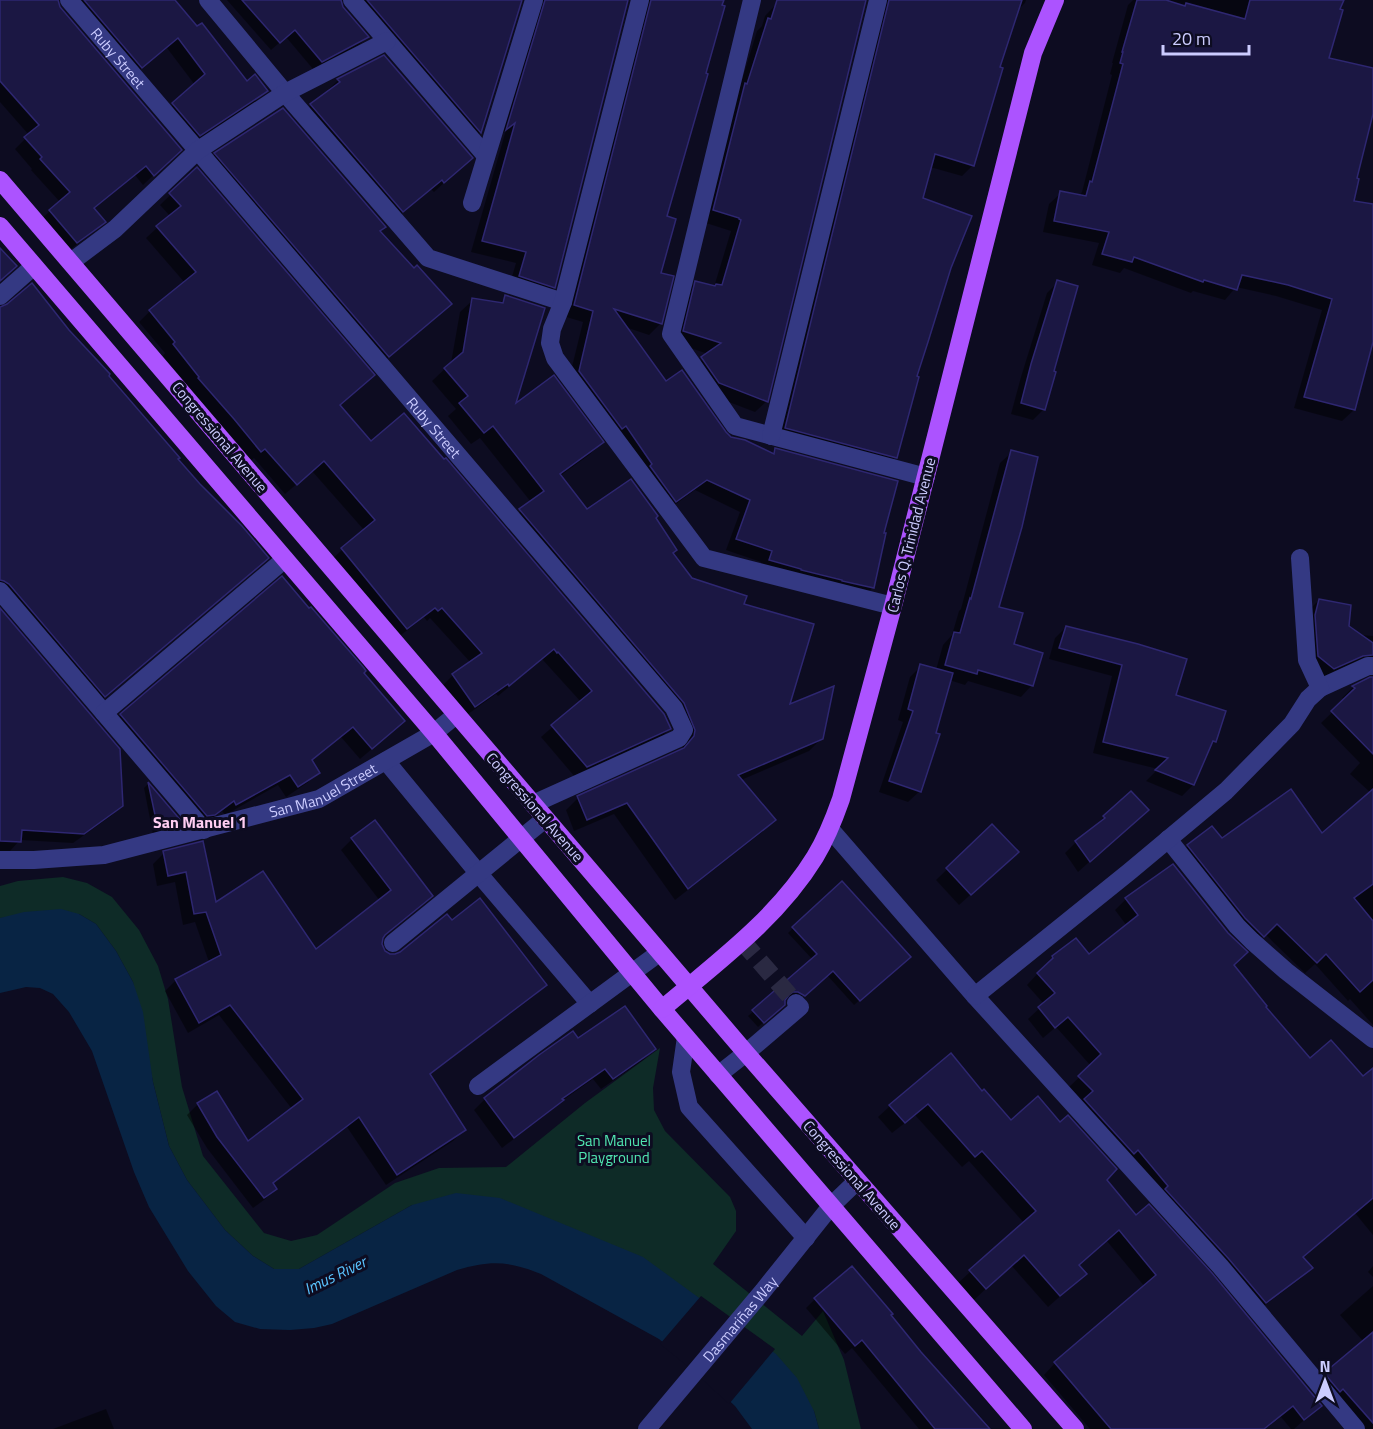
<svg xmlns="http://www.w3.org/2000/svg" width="1373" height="1429" font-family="'Titillium Web',sans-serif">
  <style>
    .green { fill: #0e2b27 }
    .water { fill: #082444 }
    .pier { fill: #0d0c21 }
    .shadow { fill: #0007 }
    .building { fill: #1b1743; stroke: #2e2771; stroke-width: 1.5 }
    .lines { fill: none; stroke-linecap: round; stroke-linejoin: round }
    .minor-tunnel { stroke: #2a2942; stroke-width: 18; stroke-dasharray: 18 9; stroke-linecap: butt }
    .minor { stroke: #343983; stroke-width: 18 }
    .major { stroke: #ac53ff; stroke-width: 18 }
    .labels { text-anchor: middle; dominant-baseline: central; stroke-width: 6; stroke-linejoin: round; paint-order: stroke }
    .street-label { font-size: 15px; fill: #ccf; stroke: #0d0c21 }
    .park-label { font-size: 15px; fill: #51e6b1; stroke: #0d0c21 }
    .neighbourhood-label { font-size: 16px; font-weight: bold; fill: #ffcef2; stroke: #0d0c21 }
    .water-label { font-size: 16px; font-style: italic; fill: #5ac4ff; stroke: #0d0c21 }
  </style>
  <rect width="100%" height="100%" fill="#0d0c21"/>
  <polygon class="green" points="63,877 87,883 112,897 139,930 158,966 168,999 182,1087 203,1156 264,1233 291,1241 317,1235 395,1183 439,1168 506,1167 585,1103 660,1048 653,1088 654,1110 665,1131 730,1197 736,1211 736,1231 713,1264 802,1336 823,1311 844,1360 861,1429 819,1429 814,1411 412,1205 299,1269 274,1269 253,1256 225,1230 187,1180 169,1146 153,1082 133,982 116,951 96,924 79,914 0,918 0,886 18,881"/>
  <path class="water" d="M61 909 79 914 96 924 116 951 133 982 143 1012 153 1082 169 1146 187 1180 225 1230 253 1256 274 1269H299L412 1205 456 1193 500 1198 643 1257 776 1354 797 1378 814 1411 819 1429H752L735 1406 693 1367 659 1339 541 1274C509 1261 491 1260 457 1270L332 1324 314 1328 290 1330 260 1329 235 1322 216 1306 188 1271 149 1207 134 1172 92 1051 69 1012 53 994 40 988 26 987 0 993V918L24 912Z"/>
  <polygon class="pier" points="701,1296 775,1349 729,1404 691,1369 660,1344"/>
  <g class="shadow">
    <polygon points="0,0 57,0 59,8 180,150 143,185 135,175 93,209 104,222 93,232 66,253 39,221 60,202 31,170 32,169 15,149 29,135 0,102"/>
    <polygon points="63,0 173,0 247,83 266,90 256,101 189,145 163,114 195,85 167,48 131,77"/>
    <polygon points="227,0 340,0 340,3 367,37 359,45 313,69 286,37 271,50"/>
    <polygon points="352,0 517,0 520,3 480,133 473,140"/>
    <polygon points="534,0 627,0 554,287 543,298 509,287 516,263 471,252 506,130 497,138"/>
    <polygon points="631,0 722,0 665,217 659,274 672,277 660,324 649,335 625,327 666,383 725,433 731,438 771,455 776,450 882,534 873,587 862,599 759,571 761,562 726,550 740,512 695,490 665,512 568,383 583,322 563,316"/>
    <polygon points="780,0 865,0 767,401 755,412 708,394 691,369 708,354 673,342 685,294 696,282 714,287 731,231 703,222 738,93 757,31 762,26 765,16"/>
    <polygon points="869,0 1026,0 1025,3 1017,11 998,68 973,165 962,176 930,167 922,199 950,268 915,377 895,457 884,468 774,439"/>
    <polygon points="1133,0 1342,0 1327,59 1373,70 1373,104 1356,178 1352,202 1373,206 1373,343 1371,345 1354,410 1342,421 1294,408 1322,310 1276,296 1236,287 1225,300 1193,291 1191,293 1124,268 1120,273 1092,265 1099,243 1043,232 1049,204 1061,193 1079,196 1082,192 1112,75 1110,74 1113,63 1112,63 1128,5"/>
    <polygon points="384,57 471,158 434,192 431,189 393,221 301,115 311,105 330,91 328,90 338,80"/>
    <polygon points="215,154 379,232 439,315 377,367 204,165"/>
    <polygon points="197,169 339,406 371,443 669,729 659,740 575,777 541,737 581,702 542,659 498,696 496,694 464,717 442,686 453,675 471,663 430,618 427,621 424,617 396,639 331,560 364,530 312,471 285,494 254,458 249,462 189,388 163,356 165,353 139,322 150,311 185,283 146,238 170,216 160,205"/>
    <polygon points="1058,282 1044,409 1033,420 1011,414 1021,377 1047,293"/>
    <polygon points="506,297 513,407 602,442 589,455 560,476 587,511 654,518 672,554 691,579 742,605 788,707 822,738 809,751 741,780 774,820 761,833 675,900 614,814 574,831 566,810 578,798 682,749 683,744 670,713 508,523 531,502 480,438 471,444 448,416 456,409 432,381 451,363 460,312 473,300 499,304"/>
    <polygon points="0,308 107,376 176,459 257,567 95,706 0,595"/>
    <polygon points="1012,452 998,608 1012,645 1032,685 1021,697 968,681 965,685 949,680 920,791 908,802 879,792 903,722 898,720 910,677 921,666 936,670 943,645 952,635 959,611 961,609 1000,463"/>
    <polygon points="282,579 362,674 392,732 360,759 341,737 311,761 318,772 307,783 286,797 278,785 225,815 222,811 202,825 110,726 121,715"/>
    <polygon points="1319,600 1347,634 1373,636 1373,675 1372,672 1322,680 1307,667 1308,611"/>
    <polygon points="0,611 122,806 111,816 73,843 20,840 10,851 0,851"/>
    <polygon points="1066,627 1174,696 1215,741 1208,747 1193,785 1182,796 1146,781 1158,769 1093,753 1112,676 1049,659 1055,638"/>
    <polygon points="1373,678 1373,1025 1350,999 1348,1001 1315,964 1305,973 1265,934 1252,947 1177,857 1188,846 1221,840 1322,835 1371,793 1350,774 1360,763 1321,723 1345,700 1342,698 1353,687"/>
    <polygon points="148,784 181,823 176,828 153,834 144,788"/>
    <polygon points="1104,817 1135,821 1078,872 1065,853 1076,842 1094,828"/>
    <polygon points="374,822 431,896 420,907 381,938 380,944 384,952 389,955 396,955 452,922 545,985 534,996 429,1075 464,1130 453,1141 386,1185 347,1127 272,1184 275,1189 264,1200 253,1208 207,1148 187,1115 198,1104 217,1093 247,1144 292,1109 219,1015 188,1033 165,991 176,980 209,962 195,922 183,925 175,882 157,886 153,864 164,853 202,843 215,905 315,951 380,901 341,850 352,839"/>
    <polygon points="992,826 1006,863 959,905 936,880"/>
    <polygon points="1126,899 1232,965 1264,1007 1310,1060 1363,1078 1373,1070 1373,1235 1355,1213 1302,1258 1311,1268 1300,1279 1254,1313 1068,1088 1091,1066 1056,1027 1043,1038 1028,1019 1044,1004 1027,985 1053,957 1089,956 1127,926 1115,910"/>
    <polygon points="793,928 904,962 854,1005 827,975 798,1000 793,997 786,997 778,1010 758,1027 748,1016 813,960 788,933"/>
    <polygon points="578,1040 654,1049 643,1060 601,1089 593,1079 559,1103 550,1111 502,1148 474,1110 485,1099"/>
    <polygon points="982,1093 1010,1122 1105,1180 1136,1218 1320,1406 1294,1429 1291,1429 1281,1417 1265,1429 1090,1429 1044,1375 1055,1363 1145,1287 1106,1240 1077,1265 1073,1285 1048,1307 1011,1265 974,1300 958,1283 1024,1223 969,1161 962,1167 915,1115 892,1133 878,1117 890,1106"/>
    <polygon points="1373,1266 1373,1277 1368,1272"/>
    <polygon points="1373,1286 1373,1429 1358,1429 1314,1385 1363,1341 1340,1315"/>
    <polygon points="815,1299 890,1315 920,1353 976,1416 978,1414 991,1429 919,1429 852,1348 845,1354 806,1308"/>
    <polygon points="106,1409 114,1429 53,1429"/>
  </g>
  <g class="building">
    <polygon points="0,0 58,0 60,7 182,150 154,176 146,166 94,208 106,222 77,243 49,210 70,192 40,159 42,157 24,137 39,125 0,81"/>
    <polygon points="84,0 175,0 197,26 202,23 247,81 255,74 268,91 200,136 172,103 205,74 178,38 142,68"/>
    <polygon points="242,0 341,0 343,7 369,37 322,62 295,30 280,43"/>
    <polygon points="367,0 522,0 481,133"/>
    <polygon points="545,0 628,0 555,288 519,276 526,252 482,241 515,123 506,130"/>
    <polygon points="651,0 724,0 722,5 725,6 706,73 708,74 667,216 676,219 661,273 674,276 662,324 614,309 666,381 682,370 726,432 731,437 745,440 774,454 775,448 898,481 884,533 886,533 874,588 842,581 842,580 801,570 801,569 769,560 772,551 736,539 750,500 707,480 676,502 650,466 652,464 626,426 622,429 579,371 593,311 574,305"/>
    <polygon points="777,0 866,0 768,402 719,383 701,357 721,343 683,331 695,281 715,286 716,284 722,285 741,220 739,219 739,218 713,210 745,83 747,84 768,18 771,19"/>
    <polygon points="889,0 1022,0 1000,67 1003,68 974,166 935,154 923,198 972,216 951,268 928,342 917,376 919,377 897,458 785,428"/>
    <polygon points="1137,0 1166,0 1185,6 1186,3 1245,19 1250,0 1344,0 1340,9 1343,10 1329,58 1373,68 1373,114 1357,178 1359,179 1354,201 1373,204 1373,342 1355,410 1304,397 1332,299 1288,285 1242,275 1237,290 1204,280 1203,282 1134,257 1132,262 1102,254 1109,232 1054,221 1060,191 1086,196 1090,181 1092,182 1123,64 1120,63 1123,52 1122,52"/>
    <polygon points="384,55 473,158 444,183 442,180 403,212 310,104 340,82 337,79"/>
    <polygon points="283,108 386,227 380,231 414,268 417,265 452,304 389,357 214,153"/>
    <polygon points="197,167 375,375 340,405 371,441 404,413 444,459 446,458 664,714 671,729 587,767 551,725 592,691 558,652 557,653 554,649 509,686 508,684 475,707 452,674 482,653 442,608 438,611 435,608 407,629 341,548 375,520 324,461 297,485 265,449 261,452 234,419 198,378 199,377 173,344 175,342 149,310 196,272 156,226 181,206 169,193"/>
    <polygon points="0,248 17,266 0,281"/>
    <polygon points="1057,280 1078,286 1054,371 1056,372 1045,410 1021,403 1031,364"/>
    <polygon points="32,283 69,330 110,374 109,376 180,458 178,459 200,484 242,526 269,558 105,697 9,584 4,581 0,580 0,307 7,304"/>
    <polygon points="505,295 545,308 516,403 554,375 604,442 560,474 587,509 631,479 658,516 656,518 677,550 673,553 692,578 747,596 744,604 814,624 790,704 834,686 823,739 738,775 776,820 688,889 627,803 587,820 577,796 684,748 694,736 695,730 684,703 519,509 544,491 493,426 484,433 459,403 468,396 444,368 463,352 472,298 503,303"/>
    <polygon points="1011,450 1038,457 1022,527 999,607 1023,613 1014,644 1043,653 1033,686 978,670 977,674 945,665 954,632 960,633 970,598 971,599"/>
    <polygon points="282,576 309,608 311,607 364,668 366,671 364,673 405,721 372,749 353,727 312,760 320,773 298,787 290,775 236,805 234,801 215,815 207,816 120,714"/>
    <polygon points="1319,599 1351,605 1349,626 1373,643 1373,655 1363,656 1334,669 1318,656 1315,615"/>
    <polygon points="0,608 120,749 123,806 84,834 22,830 21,842 0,841"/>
    <polygon points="1066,626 1138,644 1187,659 1176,695 1226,711 1216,742 1213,741 1194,785 1155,770 1168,758 1103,742 1122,665 1059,648"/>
    <polygon points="920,664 953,673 936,733 940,734 921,792 889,781 913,711 908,709"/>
    <polygon points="1370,677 1373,677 1373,754 1331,711 1355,688 1352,686"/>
    <polygon points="148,782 183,823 158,829"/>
    <polygon points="1291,789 1322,833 1373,789 1373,884 1354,898 1373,921 1373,980 1360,992 1326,954 1317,963 1277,924 1264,937 1245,918 1187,845 1212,826 1222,838"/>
    <polygon points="1131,791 1149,810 1090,862 1075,841 1105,818 1103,816"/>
    <polygon points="375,820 433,896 385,935 383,938 382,944 385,951 390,954 395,954 400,952 447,914 452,920 480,898 547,985 430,1074 466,1130 397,1175 359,1117 273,1183 277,1189 264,1198 217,1137 197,1103 217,1091 248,1141 303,1099 230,1005 199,1023 175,979 221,955 206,912 194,914 186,872 168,876 163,851 203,841 216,902 263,871 316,949 391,890 351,838"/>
    <polygon points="992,824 1019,852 971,895 946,868"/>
    <polygon points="1173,864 1228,933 1248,952 1234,965 1267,1006 1266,1007 1310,1058 1331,1040 1363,1076 1373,1068 1373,1198 1303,1257 1313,1268 1266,1303 1228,1258 1165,1189 1168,1186 1138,1150 1134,1154 1084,1099 1093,1091 1078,1076 1101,1054 1068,1017 1055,1028 1038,1007 1055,993 1037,973 1053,958 1052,956 1076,938 1089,954 1138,915 1125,898"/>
    <polygon points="842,881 911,957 860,1001 833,971 805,996 798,992 793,992 789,995 785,1000 785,1005 764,1023 752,1010 817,954 792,927"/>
    <polygon points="625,1006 656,1049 613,1079 605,1069 562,1099 564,1100 514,1138 484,1098 539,1055 573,1031 578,1038"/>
    <polygon points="951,1053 982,1091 984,1089 1011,1120 1038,1096 1060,1122 1068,1115 1117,1169 1107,1180 1136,1215 1149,1204 1212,1273 1322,1406 1304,1420 1293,1406 1264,1429 1111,1429 1054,1362 1156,1275 1119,1230 1079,1265 1087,1274 1060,1296 1024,1255 986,1289 969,1270 1036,1211 982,1151 975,1157 928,1104 905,1123 889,1105"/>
    <polygon points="852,1266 893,1314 891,1315 921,1352 990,1429 935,1429 862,1340 855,1346 814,1298"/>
    <polygon points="1373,1332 1373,1423 1343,1389 1340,1392 1324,1373"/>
  </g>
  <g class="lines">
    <polyline class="minor-tunnel" points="742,941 796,1003"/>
    <g class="minor">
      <path id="s1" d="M69 0 674 708 684 730 679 738 533 804"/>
      <polyline points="208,0 285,93 428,258 563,302"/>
      <polyline points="352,0 486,156"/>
      <polyline points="640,0 563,302 552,329 550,343 555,358 704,558 893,606"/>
      <polyline points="752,0 671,334 735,426 926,477"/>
      <polyline points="472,203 534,0"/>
      <polyline points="71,262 115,229 197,151 285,93 387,41"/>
      <polyline points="0,296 34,266"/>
      <polyline points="771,436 878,0"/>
      <polyline points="0,591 204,830"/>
      <polyline points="1320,688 1368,666 1373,666"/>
      <polyline points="104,713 285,559"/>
      <polyline points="386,761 479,874 590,1004"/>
      <polyline points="830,829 975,996 1220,1266 1356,1429"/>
      <polyline points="1168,839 1237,926 1252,941 1286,971 1373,1039"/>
      <path id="s2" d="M0 860H34L104 855 319 799 434 733 456 715"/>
      <polyline points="393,943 545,819"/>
      <polyline points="975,996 1129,872 1226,791 1292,724 1308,699 1320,688 1307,660 1300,558"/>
      <polyline points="686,1037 681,1072 689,1107 806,1238"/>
      <polyline points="718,1075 746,1053 800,1007 796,1003"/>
      <polyline points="478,1086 659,953"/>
      <path id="s3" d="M647 1429 763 1291 831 1206 857 1181"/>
    </g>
    <g class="major">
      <polyline points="0,180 746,1053 1075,1429"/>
      <polyline points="0,226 434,733 662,1009 1023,1429"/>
      <path d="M662 1009C716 963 777 919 815 857 826 839 834 819 841 799L893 606 1033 53 1055 0"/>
    </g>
  </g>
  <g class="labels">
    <g class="street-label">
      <text stroke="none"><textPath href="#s1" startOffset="76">Ruby Street</textPath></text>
      <text stroke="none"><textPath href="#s1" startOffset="562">Ruby Street</textPath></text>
      <text transform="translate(220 437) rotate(50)">Congressional Avenue</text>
      <text transform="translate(911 535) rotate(-76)">Carlos Q. Trinidad Avenue</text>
      <text stroke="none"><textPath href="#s2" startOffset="333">San Manuel Street</textPath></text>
      <text transform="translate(535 807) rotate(49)">Congressional Avenue</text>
      <text transform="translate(852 1175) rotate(49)">Congressional Avenue</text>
      <text stroke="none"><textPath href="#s3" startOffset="144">Dasmariñas Way</textPath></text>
    </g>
    <g class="park-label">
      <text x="614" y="1140">San Manuel<tspan x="614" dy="17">Playground</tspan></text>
    </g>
    <g class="neighbourhood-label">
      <text x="200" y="822">San Manuel 1</text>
    </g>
    <g class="water-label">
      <text transform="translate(335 1275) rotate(-26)">Imus River</text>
    </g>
  </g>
  <g transform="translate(1325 1381)" stroke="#0d0c21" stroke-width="4.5" paint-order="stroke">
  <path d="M0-4.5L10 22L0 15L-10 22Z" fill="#ccccff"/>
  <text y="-9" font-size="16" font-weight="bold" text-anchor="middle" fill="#ccccff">N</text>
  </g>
  <path d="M1163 45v9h86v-9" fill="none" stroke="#ccccff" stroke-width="3"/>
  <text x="1172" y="45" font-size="18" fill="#ccccff" stroke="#0d0c21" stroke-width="4.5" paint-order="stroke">20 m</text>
</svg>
